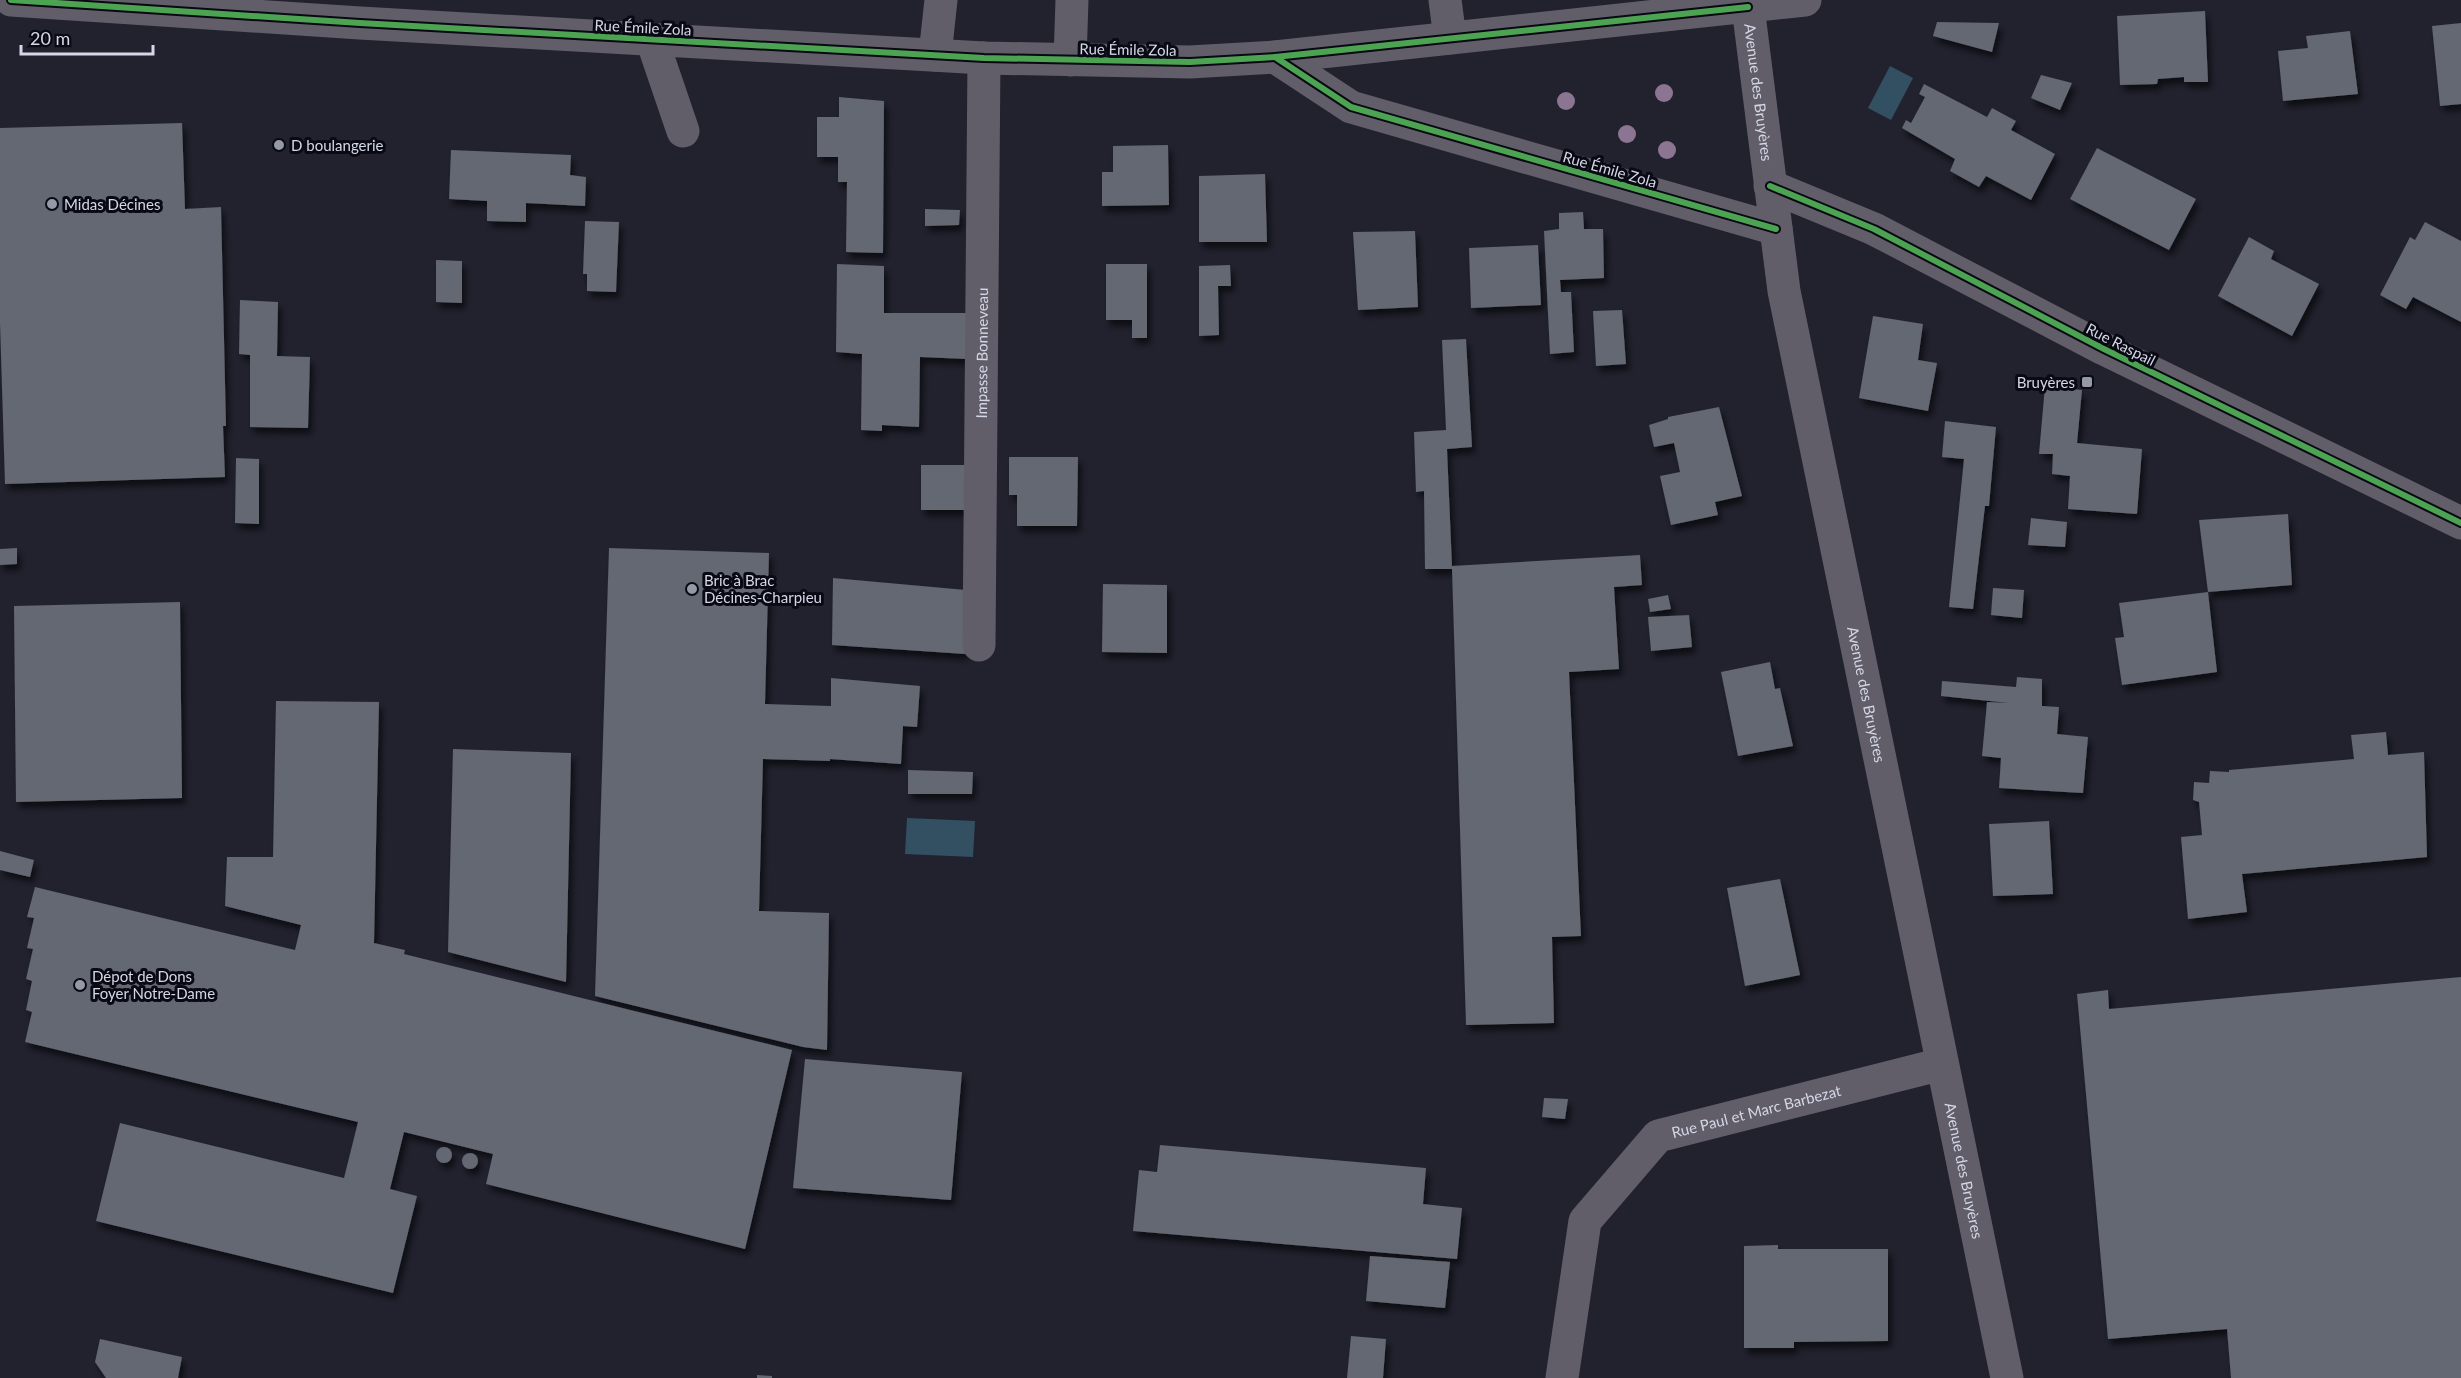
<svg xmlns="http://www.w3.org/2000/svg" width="2461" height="1378" font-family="Lato,sans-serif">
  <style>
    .water { fill: #335062 }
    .building { fill: #636772; filter: url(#shadow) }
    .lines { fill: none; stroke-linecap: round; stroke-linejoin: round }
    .minor { stroke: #625e69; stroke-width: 33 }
    .cycleway-casing { stroke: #080913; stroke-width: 10 }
    .cycleway { stroke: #4ca352; stroke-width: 6 }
    .tree { fill: #8c7493 }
    .poi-dot { fill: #9598a6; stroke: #080913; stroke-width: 2 }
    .labels { text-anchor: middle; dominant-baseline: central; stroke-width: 6; stroke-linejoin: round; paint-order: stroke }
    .street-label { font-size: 15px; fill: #d4d7e7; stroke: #080913 }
    .poi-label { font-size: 15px; fill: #d4d7e7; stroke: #080913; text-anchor: start }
  </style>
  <defs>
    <filter id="shadow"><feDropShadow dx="3.5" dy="6" stdDeviation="3" flood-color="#0009"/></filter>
  </defs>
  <rect width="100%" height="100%" fill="#21222e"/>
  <g class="water">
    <polygon points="1890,66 1913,78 1891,120 1868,108"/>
    <polygon points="907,818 975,821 973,857 905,854"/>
  </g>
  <g class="building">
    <polygon points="2205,11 2208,82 2184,82 2184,77 2158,79 2157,84 2120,85 2117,16"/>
    <polygon points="1937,22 1999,23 1992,52 1933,36"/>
    <polygon points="2461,23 2461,104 2440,106 2432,26"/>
    <polygon points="2350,31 2358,94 2283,101 2278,51 2308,48 2306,36"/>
    <polygon points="2041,75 2072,83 2060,110 2031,98"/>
    <polygon points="1924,84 1987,117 1992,108 2016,121 2011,130 2055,154 2031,200 1986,176 1979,187 1950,171 1955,159 1902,128 1906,120 1911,123 1925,97 1919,94"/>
    <polygon points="839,97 884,101 883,253 846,252 847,182 838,182 838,157 817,157 817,117 839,117"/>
    <polygon points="182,123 185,209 221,207 226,426 223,426 225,477 5,484 0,323 0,128"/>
    <polygon points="1168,145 1169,205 1102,206 1102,172 1113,172 1113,146"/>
    <polygon points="2097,148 2196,199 2169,250 2070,199"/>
    <polygon points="451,150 571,155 570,175 586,177 585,206 526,203 526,222 487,221 487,201 449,199"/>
    <polygon points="1265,174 1267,242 1199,242 1199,176"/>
    <polygon points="925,209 960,210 959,225 925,226"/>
    <polygon points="1583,212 1584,229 1603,229 1604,278 1560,280 1561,292 1571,292 1574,352 1550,354 1544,231 1559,229 1559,213"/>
    <polygon points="585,221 619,222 616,292 587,291 587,274 583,274"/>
    <polygon points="2425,222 2461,241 2461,322 2413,297 2406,309 2380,295 2410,237 2415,240"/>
    <polygon points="1415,231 1418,307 1358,310 1353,232"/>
    <polygon points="2249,237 2274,251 2271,259 2319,284 2292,336 2218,296"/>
    <polygon points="1538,245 1541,305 1471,308 1469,248"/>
    <polygon points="436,260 462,261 462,303 436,302"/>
    <polygon points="837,264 884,266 884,313 967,313 967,359 920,357 919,427 882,425 882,431 861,430 862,354 836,352"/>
    <polygon points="1106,264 1147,264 1147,338 1132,338 1132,320 1106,320"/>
    <polygon points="1230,265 1231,286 1218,286 1219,335 1199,336 1199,266"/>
    <polygon points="240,300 278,302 277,356 310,357 308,428 250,427 250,355 239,354"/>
    <polygon points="1622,310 1626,364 1596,366 1593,311"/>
    <polygon points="1873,316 1923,324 1918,360 1937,363 1928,411 1859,398"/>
    <polygon points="1466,339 1472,447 1447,449 1452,566 1640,555 1642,585 1614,587 1619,669 1569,672 1581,936 1552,937 1554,1023 1466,1025 1452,569 1425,569 1424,491 1416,492 1414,432 1446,430 1442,340"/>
    <polygon points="2045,386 2082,390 2077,443 2142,449 2137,514 2068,509 2070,476 2052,474 2053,454 2039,454"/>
    <polygon points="1719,407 1742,496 1715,502 1718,515 1671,525 1660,476 1680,472 1674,443 1654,447 1649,425 1668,419 1668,417"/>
    <polygon points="1945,421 1996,427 1989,506 1985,506 1973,609 1949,607 1964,459 1942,457"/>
    <polygon points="1009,457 1078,457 1077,526 1017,526 1017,495 1009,495"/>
    <polygon points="236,458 259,459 259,524 235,523"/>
    <rect x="921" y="465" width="45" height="45"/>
    <polygon points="2288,514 2292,585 2208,592 2199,520"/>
    <polygon points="2031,518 2067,522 2065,547 2028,545"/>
    <polygon points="17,548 17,564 0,565 0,549"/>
    <polygon points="609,548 769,553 765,704 831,706 831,678 920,686 917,727 903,726 901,764 830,759 830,761 763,759 759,911 829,913 827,1050 803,1047 595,996"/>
    <polygon points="833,578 966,590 965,654 832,645"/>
    <polygon points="1103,584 1167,585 1167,653 1102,652"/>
    <polygon points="1993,588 2024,590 2022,618 1991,615"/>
    <polygon points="2208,592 2217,672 2122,685 2115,638 2124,637 2119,603"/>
    <polygon points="1668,595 1671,609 1650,612 1648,599"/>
    <polygon points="180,602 182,798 16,802 14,606"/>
    <polygon points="1689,615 1692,647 1651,651 1648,617"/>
    <polygon points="1770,662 1775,689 1780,688 1793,746 1738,756 1721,672"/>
    <polygon points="2017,677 2042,679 2042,706 2059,707 2057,734 2088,737 2083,793 1999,788 2001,758 1982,756 1987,702 2009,703 1941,696 1942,681 2016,687"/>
    <polygon points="276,701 379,702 374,943 405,950 404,954 792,1050 745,1249 486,1184 493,1154 404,1132 390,1189 417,1196 393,1293 96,1221 120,1123 344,1178 358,1122 25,1042 32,1012 26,1010 32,981 26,979 33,949 27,948 34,918 27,917 35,887 295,950 301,925 225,906 227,857 273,857"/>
    <polygon points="2386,732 2388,755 2424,752 2427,857 2242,874 2247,912 2188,919 2181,837 2202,835 2199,802 2193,800 2194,782 2209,783 2210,771 2229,772 2229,770 2354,759 2351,735"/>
    <polygon points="453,749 571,753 566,982 448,952"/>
    <polygon points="908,770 973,772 972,794 908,794"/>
    <polygon points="2049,821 2053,894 1993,896 1989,824"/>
    <polygon points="0,851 34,860 30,877 0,870"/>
    <polygon points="1780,879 1800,975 1745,986 1727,888"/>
    <polygon points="2461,977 2461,1378 2231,1378 2227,1329 2108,1339 2077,994 2108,990 2109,1009"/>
    <polygon points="805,1059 962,1072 951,1200 793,1188"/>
    <polygon points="1544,1098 1568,1099 1565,1119 1542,1117"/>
    <polygon points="1160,1145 1426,1168 1423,1204 1462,1208 1457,1259 1133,1231 1139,1170 1157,1172"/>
    <circle cx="444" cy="1155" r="8"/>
    <circle cx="470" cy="1161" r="8"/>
    <polygon points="1778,1245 1778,1249 1888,1249 1888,1341 1794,1342 1794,1348 1744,1348 1744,1246"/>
    <polygon points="1370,1256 1450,1262 1445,1308 1366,1301"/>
    <polygon points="1351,1336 1386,1339 1383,1378 1347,1378"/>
    <polygon points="100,1339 182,1357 178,1378 106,1378 95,1362"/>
    <polygon points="757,1375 772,1376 772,1378 757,1378"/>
  </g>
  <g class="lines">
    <g class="minor">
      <polyline points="11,0 360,23 984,58 1190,62 1275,57 1805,0"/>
      <polyline points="1445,0 1450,38"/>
      <path id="s1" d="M1748 7 1784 291 2007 1378"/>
      <polyline points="652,40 683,131"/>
      <polyline points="935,55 941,0"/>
      <polyline points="1275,57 1351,107 1776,229"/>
      <polyline points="1070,60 1072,0"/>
      <polyline points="1770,186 1874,229 2104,349 2461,523"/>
      <path id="s2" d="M979 645 984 58"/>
      <path id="s3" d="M1562 1378 1585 1221 1658 1136 1942 1064"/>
    </g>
    <g class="cycleway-casing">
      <g id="cycleway">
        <polyline points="11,0 360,23 984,58 1190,62 1275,57 1748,7"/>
        <polyline points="1275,57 1351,107 1776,229"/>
        <polyline points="1770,186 1874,229 2104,349 2461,523"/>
      </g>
    </g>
    <use href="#cycleway" class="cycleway"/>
  </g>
  <g class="tree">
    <circle cx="1664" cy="93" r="9"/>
    <circle cx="1566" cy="101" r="9"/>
    <circle cx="1627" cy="134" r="9"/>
    <circle cx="1667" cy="150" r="9"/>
  </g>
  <g class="poi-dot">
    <circle cx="279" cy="145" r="6"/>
    <circle cx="52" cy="204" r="6"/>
    <rect x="2081" y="376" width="12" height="12" rx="3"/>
    <circle cx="692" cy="589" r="6"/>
    <circle cx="80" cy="985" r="6"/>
  </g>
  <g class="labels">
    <g class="street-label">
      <text transform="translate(643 27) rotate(3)">Rue Émile Zola</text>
      <text transform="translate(1128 49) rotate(1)">Rue Émile Zola</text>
      <text stroke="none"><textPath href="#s1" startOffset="86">Avenue des Bruyères</textPath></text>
      <text transform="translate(1610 169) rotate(16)">Rue Émile Zola</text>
      <text transform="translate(2121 344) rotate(27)">Rue Raspail</text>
      <text stroke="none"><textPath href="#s2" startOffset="292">Impasse Bonneveau</textPath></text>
      <text stroke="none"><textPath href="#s1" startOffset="698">Avenue des Bruyères</textPath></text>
      <text stroke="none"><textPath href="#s3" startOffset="372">Rue Paul et Marc Barbezat</textPath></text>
      <text stroke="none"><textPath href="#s1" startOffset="1184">Avenue des Bruyères</textPath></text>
    </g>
    <g class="poi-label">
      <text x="291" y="145">D boulangerie</text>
      <text x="64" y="204">Midas Décines</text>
      <text x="2075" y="382" text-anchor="end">Bruyères</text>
      <text x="704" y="580">Bric à Brac<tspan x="704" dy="17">Décines-Charpieu</tspan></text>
      <text x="92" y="976">Dépot de Dons<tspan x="92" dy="17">Foyer Notre-Dame</tspan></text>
    </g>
  </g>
  <path d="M21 45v9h132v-9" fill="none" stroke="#d4d7e7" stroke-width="3"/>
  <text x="30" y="45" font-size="18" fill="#d4d7e7" stroke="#080913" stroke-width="4.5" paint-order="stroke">20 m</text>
</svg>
